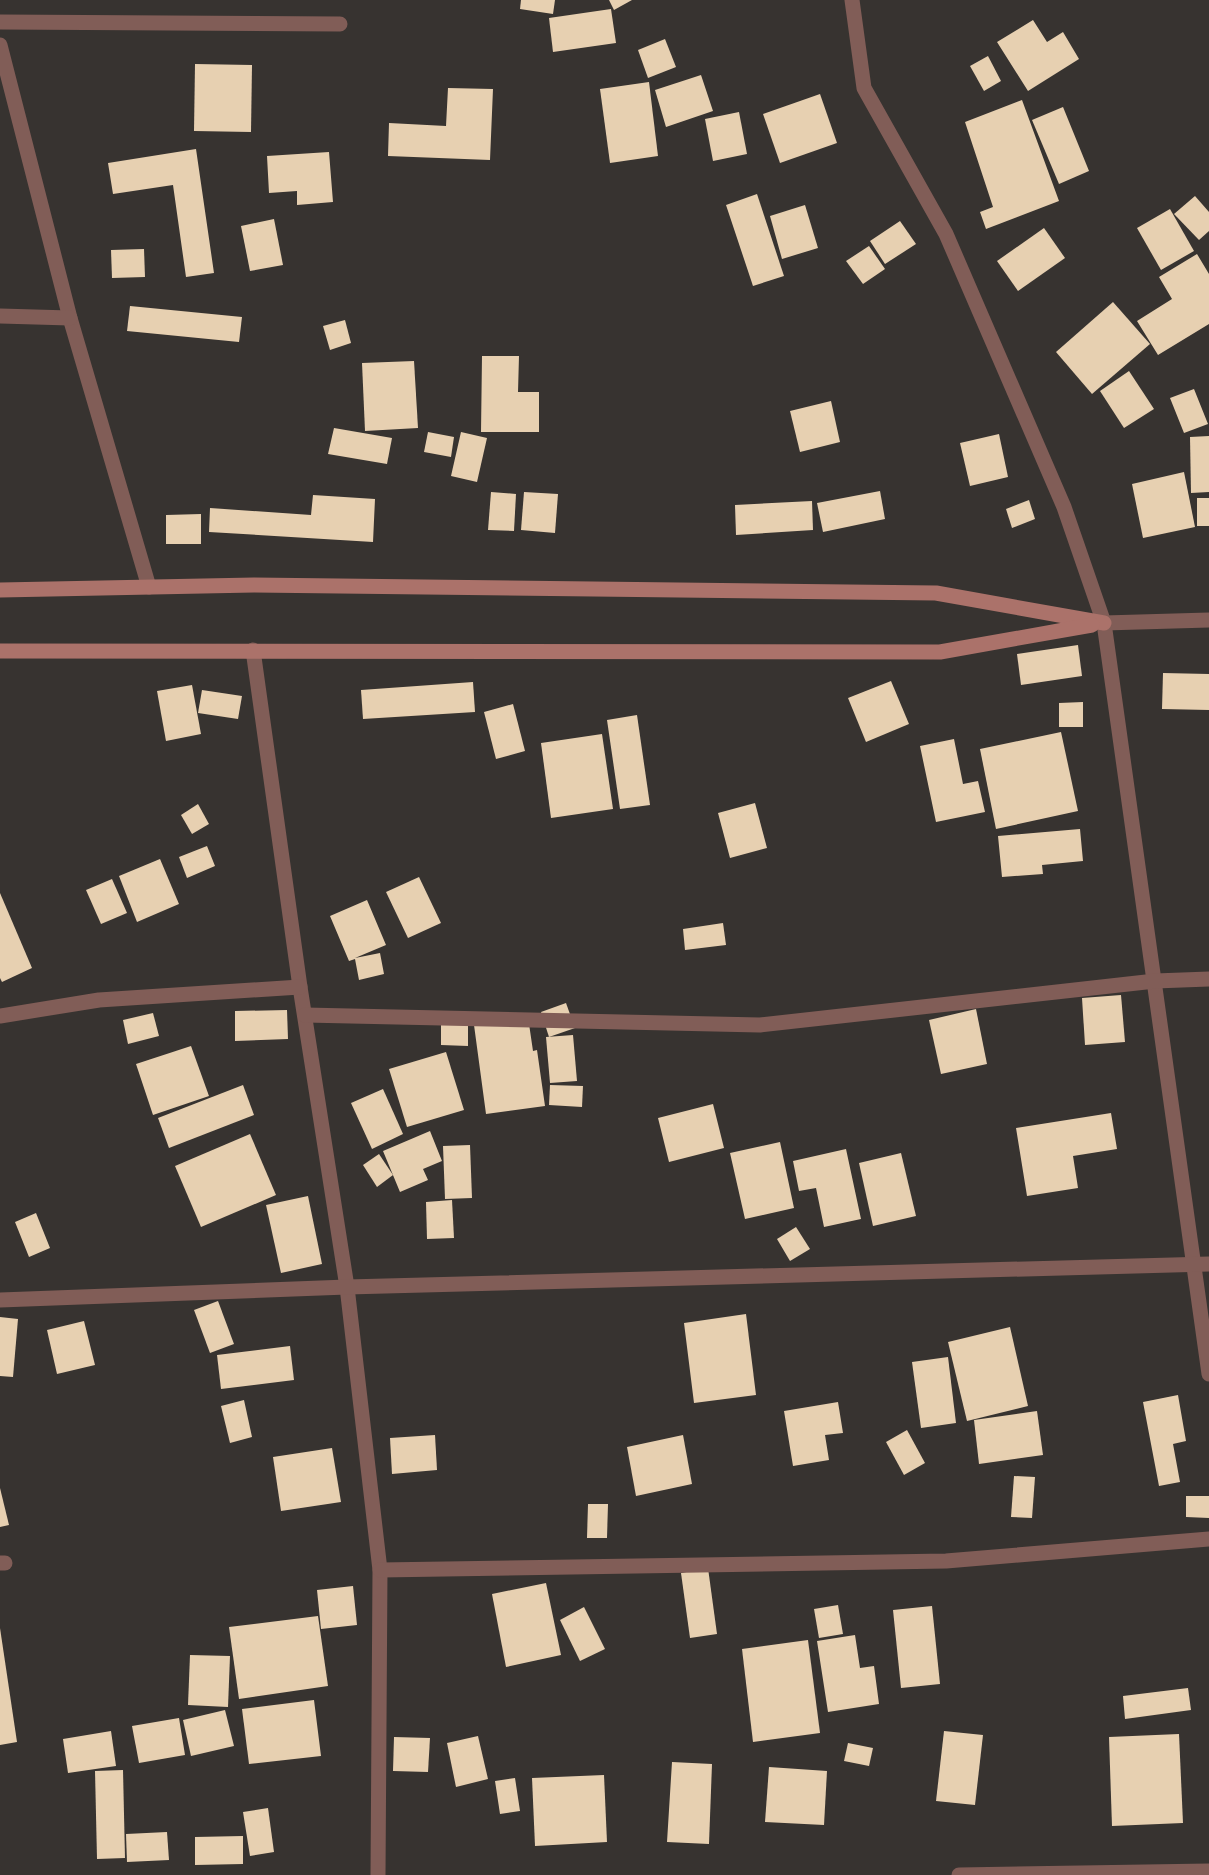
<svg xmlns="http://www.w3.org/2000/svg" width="1209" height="1875" font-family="'DejaVu Sans',sans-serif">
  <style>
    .building { fill: #e7d0b1 }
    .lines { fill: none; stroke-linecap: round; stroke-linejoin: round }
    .minor { stroke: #815d57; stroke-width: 15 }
    .tertiary { stroke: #815d57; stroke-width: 15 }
    .secondary { stroke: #ab726a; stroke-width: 15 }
  </style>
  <rect width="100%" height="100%" fill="#373330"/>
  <g class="building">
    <polygon points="521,0 555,0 553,14 520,9"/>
    <polygon points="609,0 632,0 614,10"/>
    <polygon points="611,9 616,43 553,52 549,18"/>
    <polygon points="1033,20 1047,42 1063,32 1079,59 1028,91 997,42"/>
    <polygon points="665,39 676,67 648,78 638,50"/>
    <polygon points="988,56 1001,81 984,91 970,66"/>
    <polygon points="195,64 252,65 251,132 194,131"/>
    <polygon points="701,75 713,111 666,127 655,90"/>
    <polygon points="649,82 658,156 610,163 600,89"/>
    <polygon points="448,88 493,89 490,160 388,156 389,123 446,126"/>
    <polygon points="820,94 837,143 780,163 763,114"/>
    <polygon points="1022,100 1059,201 986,229 980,212 993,207 965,122"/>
    <polygon points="1063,107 1089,171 1059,184 1032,120"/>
    <polygon points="739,112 747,154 713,161 705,119"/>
    <polygon points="196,149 214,273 186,277 173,185 113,194 108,163"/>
    <polygon points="329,152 333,202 297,205 297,191 269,193 267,156"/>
    <polygon points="757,194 784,276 753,286 726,205"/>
    <polygon points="1195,196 1209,212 1209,231 1199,240 1174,214"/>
    <polygon points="805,205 818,248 782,259 770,216"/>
    <polygon points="1170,209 1194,251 1161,270 1137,228"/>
    <polygon points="274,219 283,265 250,271 241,226"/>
    <polygon points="900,221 916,244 885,264 870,241"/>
    <polygon points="1044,228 1065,258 1018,291 997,261"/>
    <polygon points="869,246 885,269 863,284 846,261"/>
    <polygon points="144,249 145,277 112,278 111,250"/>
    <polygon points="1197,254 1209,274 1209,324 1158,355 1137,321 1172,299 1159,277"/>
    <polygon points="1113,302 1150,344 1092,394 1056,352"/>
    <polygon points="130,306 242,317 239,342 127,331"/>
    <polygon points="345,320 351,343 330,350 323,326"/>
    <polygon points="482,356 519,356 518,392 539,392 539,432 481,432"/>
    <polygon points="414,361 418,428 365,431 362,363"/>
    <polygon points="1129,371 1154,409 1124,428 1100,391"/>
    <polygon points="1194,389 1208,424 1184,433 1170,398"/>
    <polygon points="831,401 840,442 800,452 790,411"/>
    <polygon points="334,428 392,438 387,464 328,454"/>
    <polygon points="428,432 454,437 451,457 424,452"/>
    <polygon points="461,432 487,438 477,482 451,476"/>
    <polygon points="999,434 1008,477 970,486 960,443"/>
    <polygon points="1209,436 1209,492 1191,493 1190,437"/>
    <polygon points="1184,472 1195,527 1143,538 1132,484"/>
    <polygon points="880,491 885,519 823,532 817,503"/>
    <polygon points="491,492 516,494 514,531 488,530"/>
    <polygon points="524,492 558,494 555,533 521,530"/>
    <polygon points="313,495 375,499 373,542 209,532 210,508 311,515"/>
    <rect x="1197" y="498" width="12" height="28"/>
    <polygon points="1029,500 1035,519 1012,528 1006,509"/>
    <polygon points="812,501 813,530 736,535 735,505"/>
    <polygon points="201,514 201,544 166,544 166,515"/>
    <polygon points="1078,645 1082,676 1021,685 1017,654"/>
    <polygon points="1163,673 1209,674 1209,710 1162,709"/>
    <polygon points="891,681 909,724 866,742 848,698"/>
    <polygon points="473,682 475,712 363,719 361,690"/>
    <polygon points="192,685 201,734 166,741 157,691"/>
    <polygon points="202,690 242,696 238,719 198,713"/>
    <polygon points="1083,702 1083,727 1059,727 1059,703"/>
    <polygon points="513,704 525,751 496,759 484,712"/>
    <polygon points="637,715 650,805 620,809 607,720"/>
    <polygon points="1061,732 1078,811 996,829 980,749"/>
    <polygon points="602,734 613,809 551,818 541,743"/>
    <polygon points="954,739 963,784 978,781 985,812 936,822 920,746"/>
    <polygon points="755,803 767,848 730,858 718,813"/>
    <polygon points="198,804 209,824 192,834 181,815"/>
    <polygon points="1080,829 1083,861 1042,865 1043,874 1002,877 998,836"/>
    <polygon points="207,846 215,866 187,878 179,857"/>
    <polygon points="160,859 179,904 137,922 119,876"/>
    <polygon points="419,877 441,923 408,938 386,892"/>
    <polygon points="112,879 127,913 101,924 86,890"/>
    <polygon points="0,893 32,968 2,982 0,978"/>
    <polygon points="367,900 386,945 355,958 380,953 384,974 359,980 355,959 349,961 330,916"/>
    <polygon points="723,923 726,945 685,950 683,929"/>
    <polygon points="1121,995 1125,1042 1085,1045 1082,998"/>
    <polygon points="566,1003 575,1028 549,1037 541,1012"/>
    <polygon points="976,1009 987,1064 941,1074 929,1020"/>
    <polygon points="287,1010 288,1039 235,1041 235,1011"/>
    <polygon points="153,1013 159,1036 128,1044 123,1020"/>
    <polygon points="528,1017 533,1051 537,1050 545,1106 486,1114 474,1025"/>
    <polygon points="441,1023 468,1023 468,1046 441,1045"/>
    <polygon points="573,1035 577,1081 550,1083 546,1037"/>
    <polygon points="191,1046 209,1096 153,1115 136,1064"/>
    <polygon points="446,1052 464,1110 407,1127 389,1069"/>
    <polygon points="243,1085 254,1115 169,1148 158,1118"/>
    <polygon points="550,1085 583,1086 582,1107 549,1105"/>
    <polygon points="383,1089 403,1134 372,1149 351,1103"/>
    <polygon points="713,1104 724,1148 669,1162 658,1118"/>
    <polygon points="1111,1113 1117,1149 1073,1156 1078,1188 1027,1196 1016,1128"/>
    <polygon points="430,1131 442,1161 423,1169 428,1180 400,1192 383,1151"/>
    <polygon points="250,1134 276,1195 201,1227 175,1166"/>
    <polygon points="780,1142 794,1208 745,1219 730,1153"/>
    <polygon points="470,1145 472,1198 445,1199 443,1146"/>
    <polygon points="846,1149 861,1219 824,1227 816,1188 799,1191 793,1161"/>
    <polygon points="901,1153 916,1216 873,1226 859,1163"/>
    <polygon points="379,1154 393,1175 377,1187 363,1165"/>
    <polygon points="308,1196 322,1264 281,1273 266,1205"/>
    <polygon points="452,1200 454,1238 427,1239 426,1202"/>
    <polygon points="36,1213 50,1248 29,1257 15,1222"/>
    <polygon points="796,1227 810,1249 790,1261 777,1239"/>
    <polygon points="218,1301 234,1344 210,1353 194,1310"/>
    <polygon points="746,1314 756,1395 694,1403 684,1323"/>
    <polygon points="0,1317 18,1319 13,1377 0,1376"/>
    <polygon points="84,1321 95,1365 57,1374 47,1330"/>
    <polygon points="1010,1327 1028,1406 967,1421 948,1342"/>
    <polygon points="290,1346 294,1380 221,1389 217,1355"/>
    <polygon points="948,1357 956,1423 921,1428 912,1362"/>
    <polygon points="1178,1395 1186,1441 1173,1444 1180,1482 1159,1486 1143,1402"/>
    <polygon points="244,1400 252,1437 230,1443 221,1406"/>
    <polygon points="838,1402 843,1433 825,1435 829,1460 793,1466 784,1411"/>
    <polygon points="1037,1411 1043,1455 979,1464 974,1420"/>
    <polygon points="907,1430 925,1463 904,1475 886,1442"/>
    <polygon points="435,1435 437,1470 392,1474 390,1438"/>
    <polygon points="683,1435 692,1484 636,1496 627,1447"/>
    <polygon points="332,1448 341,1502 281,1511 273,1457"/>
    <polygon points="1014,1476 1035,1477 1032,1518 1011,1517"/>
    <polygon points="0,1488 9,1525 0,1527"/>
    <polygon points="1186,1496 1209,1496 1209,1518 1186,1517"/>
    <polygon points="588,1504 608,1504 607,1538 587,1538"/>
    <polygon points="708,1568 717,1634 690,1638 681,1573"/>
    <polygon points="546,1583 561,1655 506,1667 492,1594"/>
    <polygon points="353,1586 357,1625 321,1629 317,1590"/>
    <polygon points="838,1605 843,1634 819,1638 814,1609"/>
    <polygon points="932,1606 940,1684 901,1688 893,1610"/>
    <polygon points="584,1607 605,1649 580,1661 560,1620"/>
    <polygon points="318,1616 328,1686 239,1699 229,1627"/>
    <polygon points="0,1628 17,1742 0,1745"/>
    <polygon points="855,1635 860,1668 874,1666 879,1704 828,1712 817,1641"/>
    <polygon points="808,1640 820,1733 753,1742 742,1649"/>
    <polygon points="190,1655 230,1656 228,1707 188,1705"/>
    <polygon points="1188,1688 1191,1710 1125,1719 1123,1696"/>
    <polygon points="314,1700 321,1756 249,1764 242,1709"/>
    <polygon points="225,1710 234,1746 191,1756 183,1720"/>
    <polygon points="179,1718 185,1755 139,1763 132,1726"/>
    <polygon points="111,1731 116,1766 68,1773 63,1739"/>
    <polygon points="944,1731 983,1735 975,1805 936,1801"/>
    <polygon points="1179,1734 1183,1823 1112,1826 1109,1737"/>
    <polygon points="478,1736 488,1779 456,1787 447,1743"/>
    <polygon points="394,1737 430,1738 428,1772 393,1771"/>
    <polygon points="848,1743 873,1748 869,1766 844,1761"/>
    <polygon points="672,1762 712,1764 709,1844 667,1842"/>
    <polygon points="769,1767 827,1771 824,1825 765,1822"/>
    <polygon points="123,1770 125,1858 97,1859 95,1771"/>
    <polygon points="604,1775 607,1842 535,1846 532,1778"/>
    <polygon points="515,1778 520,1811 500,1814 495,1781"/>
    <polygon points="268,1808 274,1852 250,1856 243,1812"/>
    <polygon points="167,1832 169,1860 127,1862 126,1834"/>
    <polygon points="243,1836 243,1864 195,1865 195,1837"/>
  </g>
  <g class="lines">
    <g class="minor">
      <polyline points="852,0 864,88 946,234 1064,507 1104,623 1209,1374"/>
      <polyline points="0,22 340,24"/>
      <polyline points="0,45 70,318 149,587"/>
      <polyline points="0,316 70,318"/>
      <polyline points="253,650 300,987 347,1287 380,1570 378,1875"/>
      <polyline points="305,1015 760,1025 1155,981 1209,979"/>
      <polyline points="0,1016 99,1000 300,987"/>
      <polyline points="0,1300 347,1287 1209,1264"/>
      <polyline points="0,1563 5,1563"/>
      <polyline points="380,1570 946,1561 1209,1539"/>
      <polyline points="959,1875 1209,1871"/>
    </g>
    <polyline class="tertiary" points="1104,623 1209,620"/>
    <g class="secondary">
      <polyline points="0,590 254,585 936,593 1104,623"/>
      <polyline points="0,651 940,652 1092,625"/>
    </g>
  </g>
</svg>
